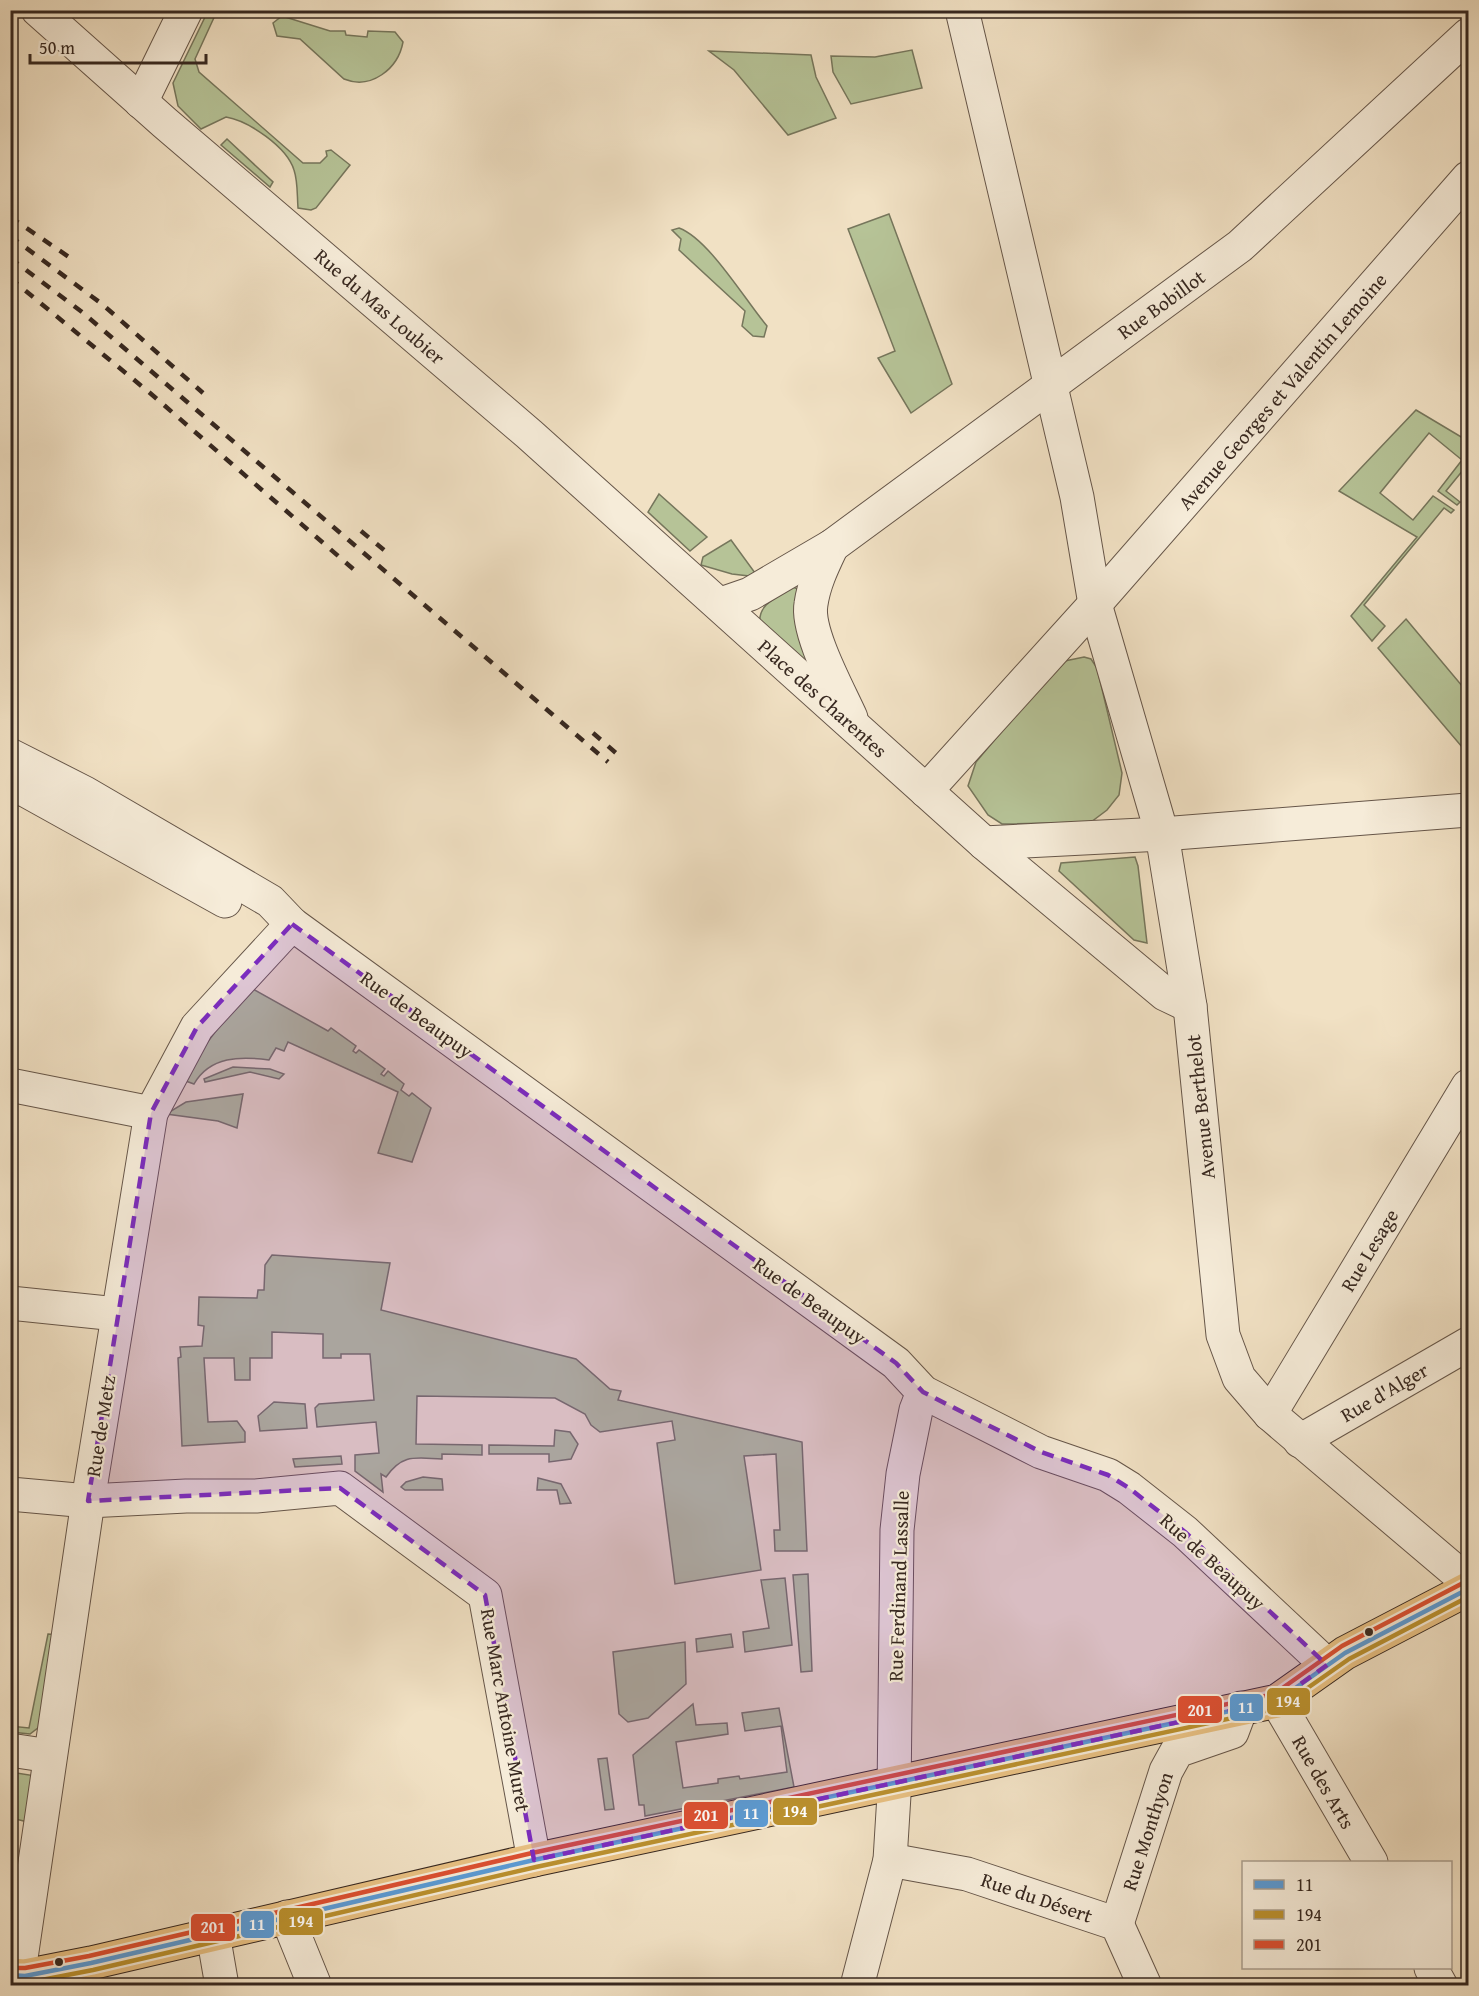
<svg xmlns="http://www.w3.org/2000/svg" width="1479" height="1996" font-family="'Gentium Book Plus',serif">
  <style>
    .green { fill: #b6c397; stroke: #76765c; stroke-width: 1.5 }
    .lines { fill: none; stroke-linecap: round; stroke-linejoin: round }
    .minor-casing { stroke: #665649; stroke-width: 35 }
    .major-casing { stroke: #372820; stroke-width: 35 }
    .minor { stroke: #f6ecd9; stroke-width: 33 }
    .major { stroke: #e8c082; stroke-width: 33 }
    .rail { stroke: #372820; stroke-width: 4.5; stroke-dasharray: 10 10; stroke-linecap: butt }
    .bus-1-casing { stroke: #f6ecd9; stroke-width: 9 }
    .bus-2-casing { stroke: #f6ecd9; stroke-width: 9 }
    .bus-3-casing { stroke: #f6ecd9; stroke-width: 9 }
    .bus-1 { stroke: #5b9bd5; stroke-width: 4.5 }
    .bus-2 { stroke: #ba902e; stroke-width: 4.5 }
    .bus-3 { stroke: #dc5032; stroke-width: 4.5 }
    .marked { fill: #7b2cbf; fill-opacity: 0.2; stroke: #7b2cbf; stroke-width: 4.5; stroke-dasharray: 12 8; stroke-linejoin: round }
    .bus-dot { fill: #372820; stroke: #f6ecd9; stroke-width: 2 }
    .labels { text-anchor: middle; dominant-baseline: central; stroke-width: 4.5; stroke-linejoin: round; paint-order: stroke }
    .street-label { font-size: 20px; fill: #372820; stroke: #f6ecd9 }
    .line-badge { stroke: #f6ecd9; stroke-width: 2 }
    .badge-label { font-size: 16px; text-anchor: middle; font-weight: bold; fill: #fff }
  </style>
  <rect width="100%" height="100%" fill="#f1e1c4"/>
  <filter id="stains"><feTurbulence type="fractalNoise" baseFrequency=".00333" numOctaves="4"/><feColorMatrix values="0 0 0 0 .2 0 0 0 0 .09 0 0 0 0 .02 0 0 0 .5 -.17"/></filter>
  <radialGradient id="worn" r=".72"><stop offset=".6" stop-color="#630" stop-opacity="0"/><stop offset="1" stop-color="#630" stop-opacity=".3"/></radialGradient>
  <g class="green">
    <path d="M208 11H217L195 59 199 72 303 163H320L327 156 326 151 331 150 350 165 316 208 311 210 298 208C297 195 298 182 294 170 287 147 249 121 226 117L201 129 178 106 173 83Z"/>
    <path d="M282 16 330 31H345L346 35 367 37 368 31 395 32 403 42C398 69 371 90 344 79L300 39 277 36 273 23Z"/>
    <polygon points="912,50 922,88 851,104 833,72 831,56 875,57"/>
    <polygon points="709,51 811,55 816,77 836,118 788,135 734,70"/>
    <polygon points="227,139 273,182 270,187 221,145"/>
    <polygon points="889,214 952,384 911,413 878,358 895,351 848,229"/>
    <path d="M679 228C709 239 745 300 767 326L764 337 753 336 742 326 745 311 679 250 681 239 672 230Z"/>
    <polygon points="1416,410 1468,441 1468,464 1446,491 1460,502 1457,505 1438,491 1462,460 1429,433 1380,493 1413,520 1433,496 1454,510 1451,513 1444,508 1364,605 1385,626 1372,641 1351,616 1417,537 1339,491"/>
    <polygon points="659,494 707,537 690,551 648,512"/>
    <polygon points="731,540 758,577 732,574 701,565 703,557"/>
    <path d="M793 587 800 590 812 671 760 624C757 604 778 597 793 587Z"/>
    <polygon points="1406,619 1468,693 1468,754 1378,648"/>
    <polygon points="1084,657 1091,659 1097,668 1122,773 1119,795 1107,810 1091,822 1002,824 988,815 968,786 976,762 1060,662"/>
    <polygon points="1135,857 1138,866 1147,943 1134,940 1059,871 1061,863"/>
    <path d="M253 989 328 1031 331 1028 356 1046 353 1051 356 1053 359 1050 385 1069 381 1074 384 1076 388 1071 404 1084 401 1090 409 1096 412 1093 431 1108 412 1162 378 1153 398 1092 288 1042 284 1051 276 1048 269 1060C241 1056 210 1056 194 1084L183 1080C202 1045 226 1018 253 989Z"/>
    <polygon points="233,1067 270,1069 284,1074 279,1079 250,1072 205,1082 204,1079"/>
    <polygon points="243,1094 237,1128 218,1121 166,1114 186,1102"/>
    <path d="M272 1255 390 1263 381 1310 576 1359 610 1389 621 1391 618 1400 802 1442 807 1551H775L774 1530H780L776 1454 744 1456 761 1570 675 1584 657 1443 675 1440 672 1421 600 1432 591 1425 585 1414 555 1398 417 1396 416 1444 482 1445V1455L442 1454V1459C416 1458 403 1453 386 1477L381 1474 383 1492 355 1471V1455L379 1453 376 1422 317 1427 315 1408 319 1404 374 1400 370 1354H341V1358H323V1334L272 1332V1358H250V1380H235L234 1358H204L208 1422 237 1421 245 1432V1442L182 1446 178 1358 181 1357 180 1347 202 1346 204 1326 198 1325 199 1297 257 1298 258 1290H264L265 1265Z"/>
    <polygon points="274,1402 305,1404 307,1428 260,1431 258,1416"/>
    <polygon points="555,1430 570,1432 578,1444 571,1459 549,1462 549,1454 489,1454 489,1445 554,1446"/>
    <polygon points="341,1456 342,1464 295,1467 293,1459"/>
    <polygon points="423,1477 442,1479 443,1490 405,1490 401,1487 406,1482"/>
    <polygon points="538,1478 561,1484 571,1503 560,1504 557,1490 537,1490"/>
    <polygon points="808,1574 812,1671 801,1672 793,1575"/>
    <polygon points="785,1578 792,1645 745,1652 743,1632 769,1628 761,1580"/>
    <polygon points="48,1634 58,1635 43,1724 30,1734 11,1732 10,1726 29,1728"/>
    <polygon points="731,1634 733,1647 697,1652 696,1639"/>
    <polygon points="685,1642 686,1684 648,1718 628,1722 619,1714 613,1652"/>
    <polygon points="693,1704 696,1725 727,1723 728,1734 676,1742 683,1788 718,1783 718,1779 739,1776 740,1779 787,1772 781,1726 745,1731 742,1713 779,1708 794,1787 645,1816 644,1805 639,1805 633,1755"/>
    <polygon points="607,1758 614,1809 605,1810 598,1759"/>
    <polygon points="10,1772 36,1776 28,1822 11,1818"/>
  </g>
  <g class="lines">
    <g class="minor-casing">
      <g id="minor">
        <polyline points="38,10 165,123 529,434 984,843 1165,994 1190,1006"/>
        <polyline points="962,10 1077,497 1095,604 1162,834 1190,1006 1223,1335 1239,1378 1270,1414 1468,1582"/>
        <polyline points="141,102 186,10"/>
        <path d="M832 546C823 565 814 583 811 604 806 632 839 691 851 718"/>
        <polyline points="721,604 750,594 832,546 1240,246 1468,35"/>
        <polyline points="10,755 85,793 270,901 292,924 896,1363 923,1392 1041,1452 1108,1475 1129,1488 1185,1532 1327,1665"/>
        <polyline points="10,784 27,791 225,901"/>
        <polyline points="926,791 1095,604 1468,178"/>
        <polyline points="984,843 1162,834 1468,810"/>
        <polyline points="10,1085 151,1113"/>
        <polyline points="10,1303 117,1314"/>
        <polyline points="1270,1414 1468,1086"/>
        <polyline points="1300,1441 1468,1344"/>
        <polyline points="10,1494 88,1501 186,1496 256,1496 340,1488 485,1595 534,1860"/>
        <polyline points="1277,1701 1371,1862"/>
        <polyline points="10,1750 50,1756"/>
        <polyline points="890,1860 967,1874 1117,1924 1145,1986"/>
        <polyline points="287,1917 315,1986"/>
        <polyline points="1117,1924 1166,1771 1177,1751 1232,1732 1241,1708"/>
        <polyline points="213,1934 222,1986"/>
        <polyline points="1431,1968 1441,1986"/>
        <polyline points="22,1986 25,1976 21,1958 88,1501 151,1113 197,1027 292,924"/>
        <polyline points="857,1986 890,1860 894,1795 897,1530 903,1474 916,1410 923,1392"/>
      </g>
    </g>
    <g class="major-casing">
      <polyline id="major" points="10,1975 25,1976 91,1963 534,1860 1277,1701 1345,1653 1468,1589"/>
    </g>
    <use href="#minor" class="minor"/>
    <use href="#major" class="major"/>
    <g class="rail">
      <polyline points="10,217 69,257"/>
      <polyline points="10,236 102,304 203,393"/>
      <polyline points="10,258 82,312 608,762"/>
      <polyline points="10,278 150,393 359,574"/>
      <polyline points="361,531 384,550"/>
      <polyline points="593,733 616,753"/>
    </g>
    <g class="bus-1-casing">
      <polyline id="bus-1" points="10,1975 25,1976 91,1963 534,1860 1277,1701 1345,1653 1468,1589"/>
    </g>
    <g class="bus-2-casing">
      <polyline id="bus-2" points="10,1983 26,1983 93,1970 536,1867 1279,1708 1349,1659 1468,1597"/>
    </g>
    <g class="bus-3-casing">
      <polyline id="bus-3" points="10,1968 25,1968 89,1956 532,1853 1274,1694 1342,1646 1465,1582"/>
    </g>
    <use href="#bus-1" class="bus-1"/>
    <use href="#bus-2" class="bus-2"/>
    <use href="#bus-3" class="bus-3"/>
  </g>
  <path class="marked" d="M292 924 896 1363 923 1392 1041 1452 1108 1475 1129 1488 1185 1532 1327 1665 1277 1701 534 1860 485 1595 340 1488 88 1501 151 1113 197 1027Z"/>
  <g class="bus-dot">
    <circle cx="1369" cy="1632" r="5"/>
    <circle cx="59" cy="1962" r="5"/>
  </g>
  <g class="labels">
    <g class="street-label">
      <text transform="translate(1161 304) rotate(-36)">Rue Bobillot</text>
      <text transform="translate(380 306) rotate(41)">Rue du Mas Loubier</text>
      <text transform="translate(1282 391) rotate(-49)">Avenue Georges et Valentin Lemoine</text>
      <text transform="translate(823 698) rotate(42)">Place des Charentes</text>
      <text transform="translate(417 1014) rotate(36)">Rue de Beaupuy</text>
      <text transform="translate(1200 1107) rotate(-96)">Avenue Berthelot</text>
      <text transform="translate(1369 1250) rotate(-59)">Rue Lesage</text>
      <text transform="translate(810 1300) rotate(36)">Rue de Beaupuy</text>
      <text transform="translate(1384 1392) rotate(-30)">Rue d'Alger</text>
      <text transform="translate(100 1426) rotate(-81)">Rue de Metz</text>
      <text transform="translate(1213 1561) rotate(42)">Rue de Beaupuy</text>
      <text transform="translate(898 1586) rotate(-88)">Rue Ferdinand Lassalle</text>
      <text transform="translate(506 1710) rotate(80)">Rue Marc Antoine Muret</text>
      <text transform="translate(1324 1782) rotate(60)">Rue des Arts</text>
      <text transform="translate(1147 1831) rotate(-72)">Rue Monthyon</text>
      <text transform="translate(1037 1897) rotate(19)">Rue du Désert</text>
    </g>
  </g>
  <g class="line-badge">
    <rect x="1266" y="1687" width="45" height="29" rx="6" fill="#ba902e"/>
    <rect x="1229" y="1693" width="35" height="29" rx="6" fill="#5b9bd5"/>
    <rect x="1177" y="1695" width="46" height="29" rx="6" fill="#dc5032"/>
    <rect x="772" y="1797" width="46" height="29" rx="6" fill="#ba902e"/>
    <rect x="734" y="1799" width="35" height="29" rx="6" fill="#5b9bd5"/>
    <rect x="683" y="1801" width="46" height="29" rx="6" fill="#dc5032"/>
    <rect x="278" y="1907" width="46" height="29" rx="6" fill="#ba902e"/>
    <rect x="240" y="1910" width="35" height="29" rx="6" fill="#5b9bd5"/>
    <rect x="190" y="1913" width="46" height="29" rx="6" fill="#dc5032"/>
  </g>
  <g class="badge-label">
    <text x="1288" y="1707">194</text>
    <text x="1246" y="1713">11</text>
    <text x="1200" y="1716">201</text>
    <text x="795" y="1817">194</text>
    <text x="751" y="1819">11</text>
    <text x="706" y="1821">201</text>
    <text x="301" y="1927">194</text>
    <text x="257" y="1930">11</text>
    <text x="213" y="1933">201</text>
  </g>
  <rect width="1479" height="1996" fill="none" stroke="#f1e1c4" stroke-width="36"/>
  <rect x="12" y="12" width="1455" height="1972" fill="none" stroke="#372820" stroke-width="3"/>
  <rect x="18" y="18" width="1443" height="1960" fill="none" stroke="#372820" stroke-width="1.5"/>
  <rect x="1242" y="1861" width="210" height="108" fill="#f6ecd9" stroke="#aa9e8f" stroke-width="1.5"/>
  <rect x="1254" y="1880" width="30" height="9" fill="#5b9bd5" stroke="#aa9e8f" stroke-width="1.5"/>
  <text x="1296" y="1891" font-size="18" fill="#372820">11</text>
  <rect x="1254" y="1910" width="30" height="9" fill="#ba902e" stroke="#aa9e8f" stroke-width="1.5"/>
  <text x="1296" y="1921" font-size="18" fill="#372820">194</text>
  <rect x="1254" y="1940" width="30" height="9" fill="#dc5032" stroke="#aa9e8f" stroke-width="1.5"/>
  <text x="1296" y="1951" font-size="18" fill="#372820">201</text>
  <path d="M30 54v9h176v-9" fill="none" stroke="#372820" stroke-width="3"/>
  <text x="39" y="54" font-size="18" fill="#372820" stroke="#f6ecd9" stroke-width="4.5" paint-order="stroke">50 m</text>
  <rect width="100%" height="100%" filter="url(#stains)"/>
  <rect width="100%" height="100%" fill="url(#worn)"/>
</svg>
